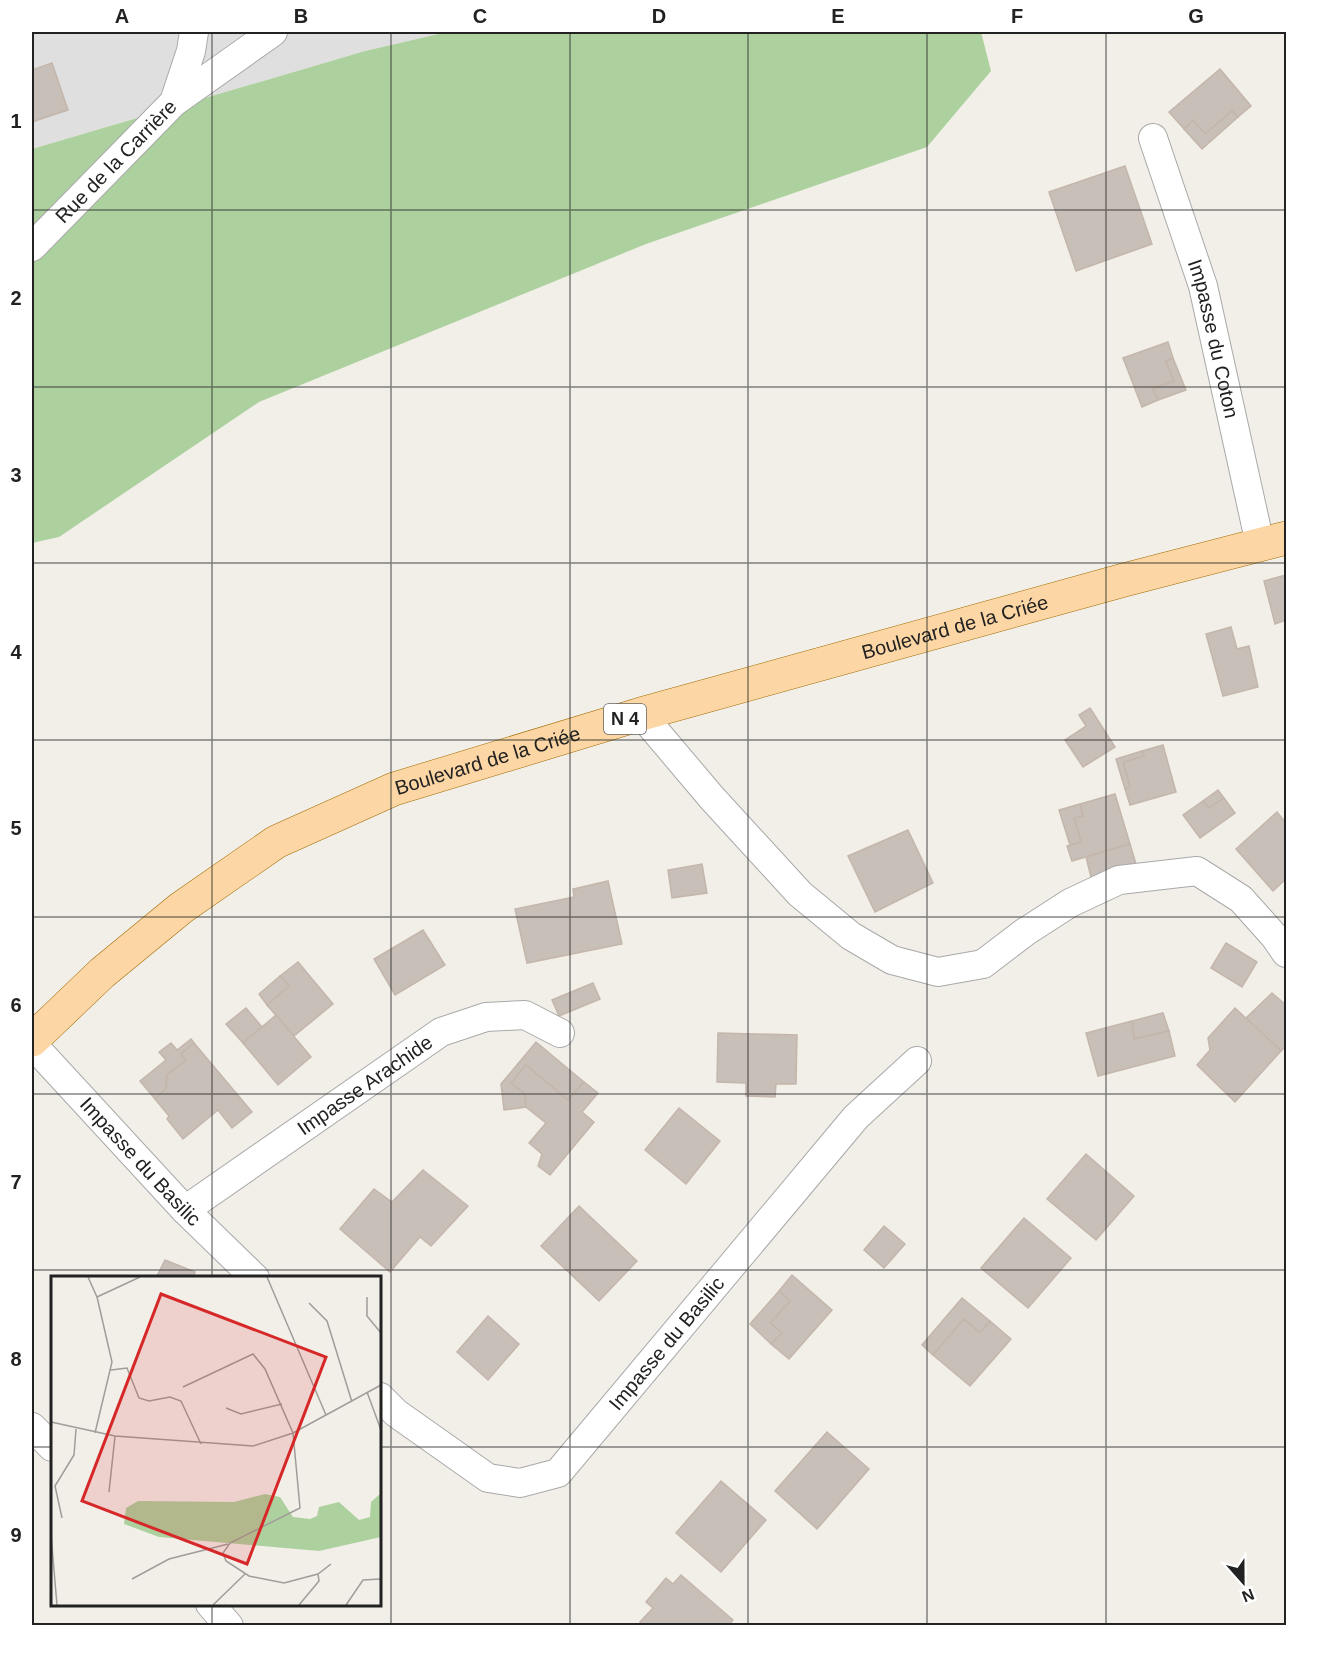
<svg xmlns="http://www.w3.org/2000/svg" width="1318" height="1657" font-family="Helvetica,sans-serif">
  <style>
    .residential { fill: #e0dfdf }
    .forest { fill: #add19e }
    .building { fill: #c7bfb8; stroke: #c4b6ab; stroke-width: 1.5 }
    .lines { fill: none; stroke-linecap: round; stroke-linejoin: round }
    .minor-casing { stroke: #a9a9a9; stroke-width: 30 }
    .primary-casing { stroke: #a06b00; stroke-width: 34 }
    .minor { stroke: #fff; stroke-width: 28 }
    .primary { stroke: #fcd6a4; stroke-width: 33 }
    .grid { fill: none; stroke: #222; stroke-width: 1.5; stroke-opacity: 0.55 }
    .labels { text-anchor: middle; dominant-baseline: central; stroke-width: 4.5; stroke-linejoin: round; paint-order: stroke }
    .shield { fill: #fff; stroke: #646464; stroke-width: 1.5 }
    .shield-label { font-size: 18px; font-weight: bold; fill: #222 }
    .street-label { font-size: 20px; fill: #222; stroke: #fff }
    .inset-road { fill: none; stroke: #9f9d99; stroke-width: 1.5 }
    .view { fill: #d62828; fill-opacity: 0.15; stroke: #d62828; stroke-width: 3 }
    .inset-edge { fill: none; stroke: #222; stroke-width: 3 }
    .neatline { fill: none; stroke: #222; stroke-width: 2 }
    .grid-label { font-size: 20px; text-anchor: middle; font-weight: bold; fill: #222 }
  </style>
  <rect width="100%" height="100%" fill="#f2efe9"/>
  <polygon class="residential" points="32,32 447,32 365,51 32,149"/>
  <polygon class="forest" points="447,32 981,32 991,71 927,147 646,244 259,402 59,537 32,543 32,149 365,51"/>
  <g class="building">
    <polygon points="52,63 68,110 32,122 32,70"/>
    <polygon points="1220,69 1251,106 1238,117 1232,111 1205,134 1193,120 1184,129 1169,112"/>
    <polygon points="1232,111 1238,117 1202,149 1184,129 1193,120 1205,134"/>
    <polygon points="1125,166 1152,244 1076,271 1049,192"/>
    <polygon points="1168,342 1173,358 1166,361 1174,381 1153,389 1158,400 1142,407 1123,358"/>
    <polygon points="1173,358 1186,390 1158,400 1153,389 1174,381 1166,361"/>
    <polygon points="1286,575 1286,620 1275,624 1264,581"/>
    <polygon points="1231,627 1237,649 1249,646 1258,687 1223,696 1206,634"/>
    <polygon points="1090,708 1115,747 1083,767 1065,740 1086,726 1079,715"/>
    <polygon points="1163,745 1176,792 1130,805 1125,789 1130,787 1123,762 1144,756 1142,751"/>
    <polygon points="1142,751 1144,756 1123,762 1130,787 1125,789 1116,759"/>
    <polygon points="1218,790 1224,798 1209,808 1203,801"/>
    <polygon points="1115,794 1130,844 1072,861 1067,846 1081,842 1074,818 1083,816 1080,804"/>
    <polygon points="1224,798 1235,813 1200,838 1183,815 1203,801 1209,808"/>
    <polygon points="1080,804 1083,816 1074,818 1081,842 1070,845 1059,810"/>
    <polygon points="1277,812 1286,823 1286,879 1273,891 1236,849"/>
    <polygon points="908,830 933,883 875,912 848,856"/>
    <polygon points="1130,844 1136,864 1091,877 1086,857"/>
    <polygon points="702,864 707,893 672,898 668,870"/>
    <polygon points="608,881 622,944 527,963 515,909 574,897 573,889"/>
    <polygon points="423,930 445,965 395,995 374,959"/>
    <polygon points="1226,943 1257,962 1242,987 1211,968"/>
    <polygon points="298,962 333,1004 294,1036 267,1005 289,986 280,976"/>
    <polygon points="280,976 289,986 267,1005 259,994"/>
    <polygon points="593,983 600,999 559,1016 552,1000"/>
    <polygon points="1272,993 1286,1005 1286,1046 1281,1051 1246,1018"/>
    <polygon points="246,1008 262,1027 243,1043 226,1024"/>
    <polygon points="1235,1008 1281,1051 1235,1102 1197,1065 1210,1050 1208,1038"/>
    <polygon points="1163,1013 1169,1031 1134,1039 1132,1021"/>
    <polygon points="276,1015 311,1057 278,1085 243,1043"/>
    <polygon points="1132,1021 1134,1039 1169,1031 1175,1056 1098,1076 1086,1033"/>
    <polygon points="718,1033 797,1035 796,1084 776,1084 775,1097 746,1096 746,1083 717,1082"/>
    <polygon points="191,1039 194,1043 181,1054 186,1060 167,1075 166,1089 155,1099 140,1081 166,1060 159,1052 171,1043 177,1050"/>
    <polygon points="536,1042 584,1082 568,1100 526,1065 511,1083 525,1094 526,1107 504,1110 501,1084"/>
    <polygon points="194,1043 252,1112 232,1128 218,1110 183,1139 167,1119 169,1116 155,1099 166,1089 167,1075 186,1060 181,1054"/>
    <polygon points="526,1065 568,1100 584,1082 598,1093 582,1112 594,1122 550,1175 538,1166 542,1154 529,1143 546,1123 526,1107 525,1094 511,1083"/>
    <polygon points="679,1108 720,1141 686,1184 645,1150"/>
    <polygon points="1086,1154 1134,1196 1096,1240 1047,1199"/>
    <polygon points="423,1170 468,1206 431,1246 420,1237 390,1272 340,1229 374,1189 392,1202"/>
    <polygon points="579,1206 637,1261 599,1301 541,1246"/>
    <polygon points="1024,1218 1071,1258 1028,1308 981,1268"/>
    <polygon points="884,1226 905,1244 884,1268 864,1250"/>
    <polygon points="165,1260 195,1272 193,1278 156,1278"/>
    <polygon points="792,1275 832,1310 789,1359 771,1344 782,1333 770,1323 790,1301 779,1291"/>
    <polygon points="779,1291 790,1301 770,1323 782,1333 771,1344 750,1324"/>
    <polygon points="962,1298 990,1321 980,1333 964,1319 933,1355 922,1345"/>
    <polygon points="488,1316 519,1344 488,1380 457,1352"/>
    <polygon points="964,1319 980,1333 990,1321 1011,1339 970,1386 933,1355"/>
    <polygon points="827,1432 869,1469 817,1529 775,1491"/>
    <polygon points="721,1481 766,1520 721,1572 676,1533"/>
    <polygon points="681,1575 733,1620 728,1626 645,1626 640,1622 653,1608 646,1602 666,1578 673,1584"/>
  </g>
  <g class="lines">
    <g class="minor-casing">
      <g id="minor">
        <polyline points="174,102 273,32"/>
        <path id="s1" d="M1153 138 1203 286 1260 544"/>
        <path id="s2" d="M32 247 174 102 191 51 194 32"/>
        <polyline points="641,714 712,798 800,894 851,936 892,960 938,972 983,964 1025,932 1070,903 1119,880 1197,871 1241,899 1275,937 1286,953"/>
        <path id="s3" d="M32 1044 185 1210 255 1278"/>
        <path id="s4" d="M185 1210 441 1032 486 1017 525 1015 560 1033"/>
        <path id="s5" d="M380 1397 396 1413 488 1478 520 1483 558 1473 856 1117 917 1061"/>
        <polyline points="32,1427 52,1447"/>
        <polyline points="210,1604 229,1626"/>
      </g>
    </g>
    <g class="primary-casing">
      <g id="primary">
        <path id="s6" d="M32 1040 102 973 181 908 276 842 394 789 641 714 1124 580 1286 538"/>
      </g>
    </g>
    <use href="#minor" class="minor"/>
    <use href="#primary" class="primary"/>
  </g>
  <path class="grid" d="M212 32V1278M391 32V1626M570 32V1626M748 32V1626M927 32V1626M1106 32V1626M32 210H1286M32 387H1286M32 563H1286M32 740H1286M32 917H1286M32 1094H1286M32 1270H1286M32 1447H52M380 1447H1286M212 1604V1626"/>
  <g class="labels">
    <rect class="shield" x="604" y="704" width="42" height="30" rx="4.5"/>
    <g class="shield-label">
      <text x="625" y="719">N 4</text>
    </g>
    <g class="street-label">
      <text stroke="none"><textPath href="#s2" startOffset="120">Rue de la Carrière</textPath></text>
      <text stroke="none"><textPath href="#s1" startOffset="210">Impasse du Coton</textPath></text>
      <text stroke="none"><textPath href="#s6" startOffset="1028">Boulevard de la Criée</textPath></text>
      <text stroke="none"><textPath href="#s6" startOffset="542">Boulevard de la Criée</textPath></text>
      <text stroke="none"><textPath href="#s4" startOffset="219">Impasse Arachide</textPath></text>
      <text stroke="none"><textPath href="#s3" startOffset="160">Impasse du Basilic</textPath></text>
      <text stroke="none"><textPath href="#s5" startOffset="376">Impasse du Basilic</textPath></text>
    </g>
  </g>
  <g transform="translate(51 1276)">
    <rect width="330" height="330" fill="#f2efe9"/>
    <path d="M330 217V261L268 275 108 261 73 248 75 232 87 225 183 226 214 218 229 221 242 241 259 243 266 240 268 231 288 226 308 244 319 241 320 226Z" fill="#add19e"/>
    <path class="inset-road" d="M37 1 46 21M216 1 275 139M316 21V40L330 57M258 27 276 45 301 126M60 94 76 92 88 122 98 125 119 121 130 125 150 168M132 111 202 78 214 93 242 157 249 232 179 267 172 277 175 285 198 300 233 307 267 298 280 288M316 116 330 154M175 132 190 138 231 128M0 146 64 160 202 170 242 157 330 109M44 157 61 86 46 21 89 1M58 216 64 160M11 242 4 210 23 179 25 153M0 259 6 329M81 303 118 283 177 268M162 329 194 298M248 329 268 305 267 298M295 329 312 304 330 303"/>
    <path class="view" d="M110 18 275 81 196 288 31 225Z"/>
    <rect width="330" height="330" class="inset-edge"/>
  </g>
  <rect width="1318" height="1657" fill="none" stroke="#ffffff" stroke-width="66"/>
  <g transform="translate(1243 1582) rotate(159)" stroke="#ffffff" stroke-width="4.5" paint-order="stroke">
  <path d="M0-4.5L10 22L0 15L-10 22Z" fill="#222222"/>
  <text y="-9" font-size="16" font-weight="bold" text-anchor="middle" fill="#222222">N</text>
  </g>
  <rect x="33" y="33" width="1252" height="1591" class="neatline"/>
  <g class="grid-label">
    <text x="122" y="23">A</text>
    <text x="301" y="23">B</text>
    <text x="480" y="23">C</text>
    <text x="659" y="23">D</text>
    <text x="838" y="23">E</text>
    <text x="1017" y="23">F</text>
    <text x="1196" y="23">G</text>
    <text x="16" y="128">1</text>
    <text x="16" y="305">2</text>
    <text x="16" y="482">3</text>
    <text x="16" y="659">4</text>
    <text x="16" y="835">5</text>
    <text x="16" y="1012">6</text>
    <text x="16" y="1189">7</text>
    <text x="16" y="1366">8</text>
    <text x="16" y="1542">9</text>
  </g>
</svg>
